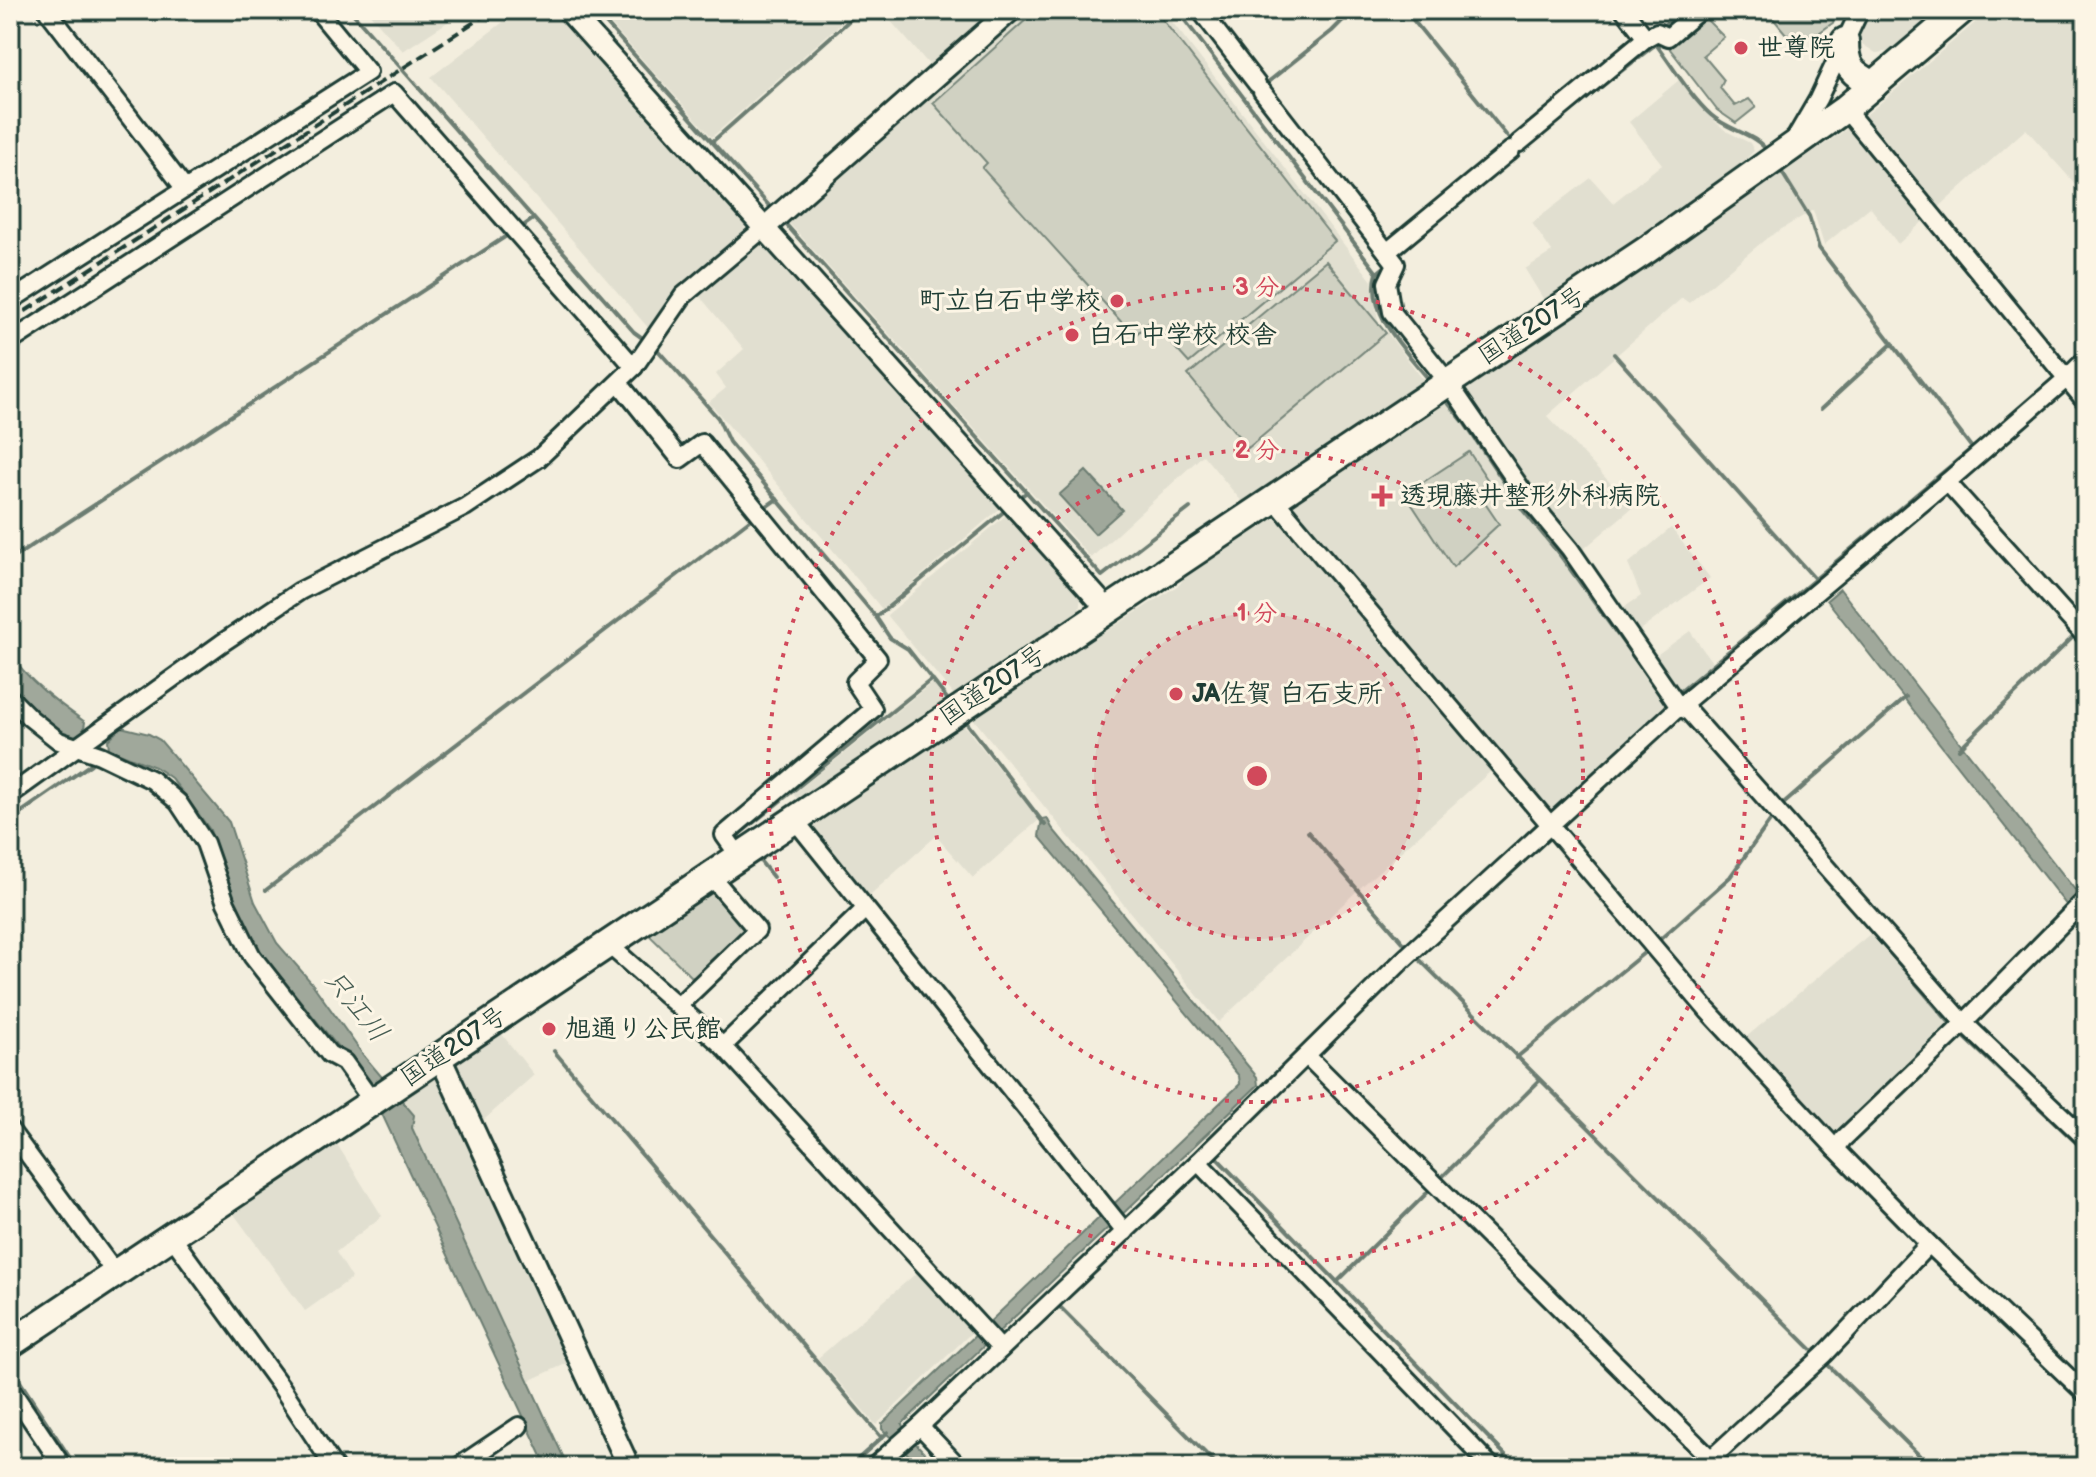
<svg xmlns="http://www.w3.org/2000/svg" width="2096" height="1477" font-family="'Balsamiq Sans','Klee One',sans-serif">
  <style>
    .built { fill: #e1dfd0 }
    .green { fill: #d0d1c2; stroke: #78877b; stroke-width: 2 }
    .water { fill: #a0a89b; stroke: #6c7d72; stroke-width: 2 }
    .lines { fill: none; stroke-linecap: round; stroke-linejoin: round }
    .stream { stroke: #6c7d72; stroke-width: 4 }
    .minor-casing { stroke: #1f3d34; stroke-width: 22 }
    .tertiary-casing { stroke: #1f3d34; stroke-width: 26 }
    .trunk-casing { stroke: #1f3d34; stroke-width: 32 }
    .minor { stroke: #fcf5e5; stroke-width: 16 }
    .tertiary { stroke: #fcf5e5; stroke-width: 20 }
    .trunk { stroke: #fcf5e5; stroke-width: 26 }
    .rail { stroke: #1f3d34; stroke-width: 4; stroke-dasharray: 12 6; stroke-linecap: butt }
    .ring { fill: none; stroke: #d1495b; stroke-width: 4; stroke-dasharray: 4 8 }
    .poi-dot { fill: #d1495b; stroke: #fcf5e5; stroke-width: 3 }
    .labels { text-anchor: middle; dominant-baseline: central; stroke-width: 6; stroke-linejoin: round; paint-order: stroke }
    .poi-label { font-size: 26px; font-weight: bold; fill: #1f3d34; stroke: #fcf5e5; text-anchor: start }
    .street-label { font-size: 26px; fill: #1f3d34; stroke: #fcf5e5 }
    .water-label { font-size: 28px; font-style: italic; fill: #465d53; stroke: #fcf5e5 }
    .centre { fill: #d1495b; stroke: #fcf5e5; stroke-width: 4 }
    .ring-label { font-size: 24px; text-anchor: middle; font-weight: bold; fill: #d1495b; stroke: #fcf5e5; stroke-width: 6; stroke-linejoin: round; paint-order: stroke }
  </style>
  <rect width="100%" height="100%" fill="#f3eede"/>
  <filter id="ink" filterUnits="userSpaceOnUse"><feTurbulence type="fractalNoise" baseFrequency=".0125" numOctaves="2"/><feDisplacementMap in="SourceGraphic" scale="16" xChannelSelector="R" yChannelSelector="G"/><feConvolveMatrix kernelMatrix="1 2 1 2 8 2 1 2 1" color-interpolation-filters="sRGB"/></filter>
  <g filter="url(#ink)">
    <g class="built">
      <polygon points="366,10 466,10 403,51"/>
      <polygon points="519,10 557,10 744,219 745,235 651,331 431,77"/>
      <polygon points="598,10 856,10 712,137"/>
      <polygon points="881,10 998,10 933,69"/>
      <polygon points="1029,10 1163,10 1372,281 1378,321 1425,382 1243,503 1203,455 1091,558 789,223"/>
      <polygon points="1868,10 1940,10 1892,51 1876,53 1862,44 1859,29"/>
      <polygon points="1990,10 2086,10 2086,196 2026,129 1898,244 1870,207 1824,245 1813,210 1767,238 1689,303 1682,298 1547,416 1633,507 1579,553 1620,610 1641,596 1628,564 1671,528 1710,578 1634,635 1651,659 1690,631 1716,668 1554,817 1295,513 1294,502 1301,491 1543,328 1737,204 1860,120"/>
      <polygon points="1679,80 1710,117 1726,131 1750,143 1754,151 1721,183 1545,302 1525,269 1552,252 1532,223 1591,178 1613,203 1662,164 1629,122"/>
      <polygon points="758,245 769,247 1004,505 882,609 709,402 726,388 716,374 744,349 697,293"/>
      <polygon points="1010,512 1044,555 1081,593 1079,615 955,696 887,615"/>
      <polygon points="1272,518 1280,521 1491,771 1360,888 1219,1022 971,716 1096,630 1104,633 1180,584 1193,564 1257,522"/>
      <polygon points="932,683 947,703 800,802 793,794"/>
      <polygon points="959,719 1039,820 973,878 936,836 862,902 804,825"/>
      <polygon points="1870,934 1954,1030 1840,1142 1745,1038"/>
      <polygon points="497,1028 534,1075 468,1134 572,1361 526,1382 394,1096"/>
      <polygon points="335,1141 382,1216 336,1252 352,1278 305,1311 231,1210"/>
      <polygon points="921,1269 975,1329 876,1425 818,1358"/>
    </g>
    <g class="green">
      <polygon points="1037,10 1155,10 1335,241 1189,363 1151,321 1134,336 982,168 987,163 933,103"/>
      <polygon points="1766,10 1825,10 1834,22 1816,35 1786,34"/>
      <polygon points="1702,15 1724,37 1703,55 1724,80 1720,88 1735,106 1749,99 1756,107 1736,123 1717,110 1670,49 1673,39"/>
      <polygon points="1326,261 1386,333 1248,448 1188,375"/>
      <polygon points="1469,452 1489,482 1476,490 1499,524 1453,567 1405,494"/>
      <polygon points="710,887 748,930 696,981 644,930"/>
    </g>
    <g class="water">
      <polygon points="1086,471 1122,510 1095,534 1059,495"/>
      <polygon points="1840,589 2086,904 2086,930 1827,600"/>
      <path d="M10 652C26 680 58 703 85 722L83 735 68 737 41 717 10 687Z"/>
      <polygon points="121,727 149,734 160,740 229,822 255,902 277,943 311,982 364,1056 414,1115 412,1128 568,1467 547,1467 382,1114 388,1108 261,953 236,907 210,830 184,794 171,778 155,767 109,749 108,740"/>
      <polygon points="1047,818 1052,828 1257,1077 1258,1085 902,1424 905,1432 938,1467 921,1467 882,1429 882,1424 1240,1084 1239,1076 1039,836 1042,819"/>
    </g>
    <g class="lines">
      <g class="stream">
        <polyline points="350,10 634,332 648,342"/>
        <polyline points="594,10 773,210"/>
        <path d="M1177 10 1377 273C1365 314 1408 353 1431 382"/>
        <polyline points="1405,10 1519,151"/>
        <polyline points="1661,27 1683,10"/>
        <polyline points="1263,86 1332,31 1353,10"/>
        <path d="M1568 113 1656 44C1672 66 1691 97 1711 115 1729 131 1755 133 1768 152"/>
        <polyline points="712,142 861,10"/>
        <polyline points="782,220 1102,576 1190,508"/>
        <polyline points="519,229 533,219"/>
        <polyline points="1396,257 1447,213"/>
        <polyline points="1377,273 1389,263"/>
        <polyline points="655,347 718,418 729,442 876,617 1007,509"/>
        <polyline points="1614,354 1815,579"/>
        <polyline points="1444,398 1463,421 1522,509 1560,555 1656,688"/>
        <polyline points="1821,409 1893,343"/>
        <polyline points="1016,500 1027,492"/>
        <polyline points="763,509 777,499"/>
        <polyline points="10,560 511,233"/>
        <polyline points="876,617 890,638 908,649 952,705"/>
        <polyline points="1675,696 1972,448 1819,248 1809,216 1778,166"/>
        <polyline points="963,718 1045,825"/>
        <polyline points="1959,749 2074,636"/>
        <polyline points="1780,807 1906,697"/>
        <polyline points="10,820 91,764"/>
        <polyline points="1308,832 1408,948"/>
        <polyline points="743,841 738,835 932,679"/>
        <polyline points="757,857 773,877"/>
        <polyline points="266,890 756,515"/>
        <polyline points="1843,898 1954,1028"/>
        <polyline points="867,924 1103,1219"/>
        <polyline points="1657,942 1730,877 1775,814"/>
        <polyline points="1414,954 1816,1354"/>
        <polyline points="1961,1034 2086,1152"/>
        <polyline points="554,1051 882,1438"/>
        <polyline points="1516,1058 1650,948"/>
        <polyline points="1212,1153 1517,1467"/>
        <polyline points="1438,1181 1539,1081"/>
        <polyline points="1337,1282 1432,1188"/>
        <polyline points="1057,1304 1219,1467"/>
        <polyline points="1823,1360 1931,1467"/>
        <polyline points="10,1366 76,1467"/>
        <polyline points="849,1467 888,1432"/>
      </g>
      <g class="minor-casing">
        <g id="minor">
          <polyline points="47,10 185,189 368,72 317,10"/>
          <polyline points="1200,10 1257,84"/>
          <polyline points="1624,10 1646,38"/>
          <polyline points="1262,91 1396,264 1387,283 1392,312 1448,382 1527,497 1570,549 1679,707 1689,712 1963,1022 2086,1139"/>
          <polyline points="1845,109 2086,402"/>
          <polyline points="1794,140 1818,99 1860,10"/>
          <polyline points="1519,143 1646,38 1657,32 1668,37 1700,10"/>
          <polyline points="1387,252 1511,150"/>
          <polyline points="10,301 185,189"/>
          <polyline points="10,342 394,93 634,367"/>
          <polyline points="619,383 680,459 702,443 878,659 855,682 873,709 724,835 739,856"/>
          <polyline points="1947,482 2086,637"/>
          <polyline points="1274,499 1708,1011 1836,1149 1929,1244 2086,1394"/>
          <polyline points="10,698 30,718 59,741 100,755 152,780 178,802 205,843 226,903 252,956 329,1054 344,1062 372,1101"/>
          <polyline points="10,795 222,643 300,591 465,507 539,458 634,367 683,296 764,228"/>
          <polyline points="794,819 1125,1232"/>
          <polyline points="608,944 723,1046 1001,1349"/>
          <polyline points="679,1005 757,930 710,875"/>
          <polyline points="723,1046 865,909"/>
          <polyline points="1307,1056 1719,1467"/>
          <polyline points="10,1130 116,1274"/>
          <polyline points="1836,1149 1843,1139 1953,1034 2086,899"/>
          <polyline points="1198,1162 1492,1467"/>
          <polyline points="172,1237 282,1388 334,1467"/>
          <polyline points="10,1388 63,1467"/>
          <polyline points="920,1426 959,1467"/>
          <polyline points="458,1467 519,1426"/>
          <polyline points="873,1467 920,1426 1198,1162 1404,959 1679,707 1947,482 2066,379 2086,359"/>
          <polyline points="1702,1467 1825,1354 1929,1244"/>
        </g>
      </g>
      <g class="tertiary-casing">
        <g id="tertiary">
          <polyline points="568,10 1108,610"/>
          <polyline points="764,228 1011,10"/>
          <polyline points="440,1057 629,1467"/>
        </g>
      </g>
      <g class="trunk-casing">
        <g id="trunk">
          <path d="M1845 41C1845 68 1852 73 1874 85"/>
          <polyline points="10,1344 1648,249 1845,109 1962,10"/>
        </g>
      </g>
      <use href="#minor" class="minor"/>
      <use href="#tertiary" class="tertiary"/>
      <use href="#trunk" class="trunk"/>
      <polyline class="rail" points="10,321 493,10"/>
    </g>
  </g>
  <circle cx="1257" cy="776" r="163" fill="#d1495b" fill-opacity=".12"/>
  <g class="ring">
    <circle cx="1257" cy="776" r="163"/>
    <circle cx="1257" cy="776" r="326"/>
    <circle cx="1257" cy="776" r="489"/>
  </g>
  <g class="poi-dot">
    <circle cx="1741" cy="48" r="8"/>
    <circle cx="1117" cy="301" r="8"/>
    <circle cx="1072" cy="335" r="8"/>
    <path d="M1378 484h8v8h8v8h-8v8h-8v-8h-8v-8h8z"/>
    <circle cx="1176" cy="694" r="8"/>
    <circle cx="549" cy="1029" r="8"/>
  </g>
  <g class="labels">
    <g class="poi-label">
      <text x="1757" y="48">世尊院</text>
      <text x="1101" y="301" text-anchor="end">町立白石中学校</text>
      <text x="1088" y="335">白石中学校 校舎</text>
      <text x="1400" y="496">透現藤井整形外科病院</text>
      <text x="1192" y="694">JA佐賀 白石支所</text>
      <text x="565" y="1029">旭通り公民館</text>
    </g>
    <g class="street-label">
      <text transform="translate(1532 326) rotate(-33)">国道207号</text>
      <text transform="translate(993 686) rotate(-34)">国道207号</text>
      <text transform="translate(454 1047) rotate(-34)">国道207号</text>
    </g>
    <g class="water-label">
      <text transform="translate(356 1006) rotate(51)">只江川</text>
    </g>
  </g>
  <circle cx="1257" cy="776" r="12" class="centre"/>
  <g class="ring-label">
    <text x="1257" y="295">3 分</text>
    <text x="1257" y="458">2 分</text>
    <text x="1257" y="621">1 分</text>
  </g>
  <rect width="2096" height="1477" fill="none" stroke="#fcf5e5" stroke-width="40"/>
  <rect x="20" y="20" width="2056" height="1437" fill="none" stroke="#1f3d34" stroke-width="3" filter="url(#ink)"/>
</svg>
